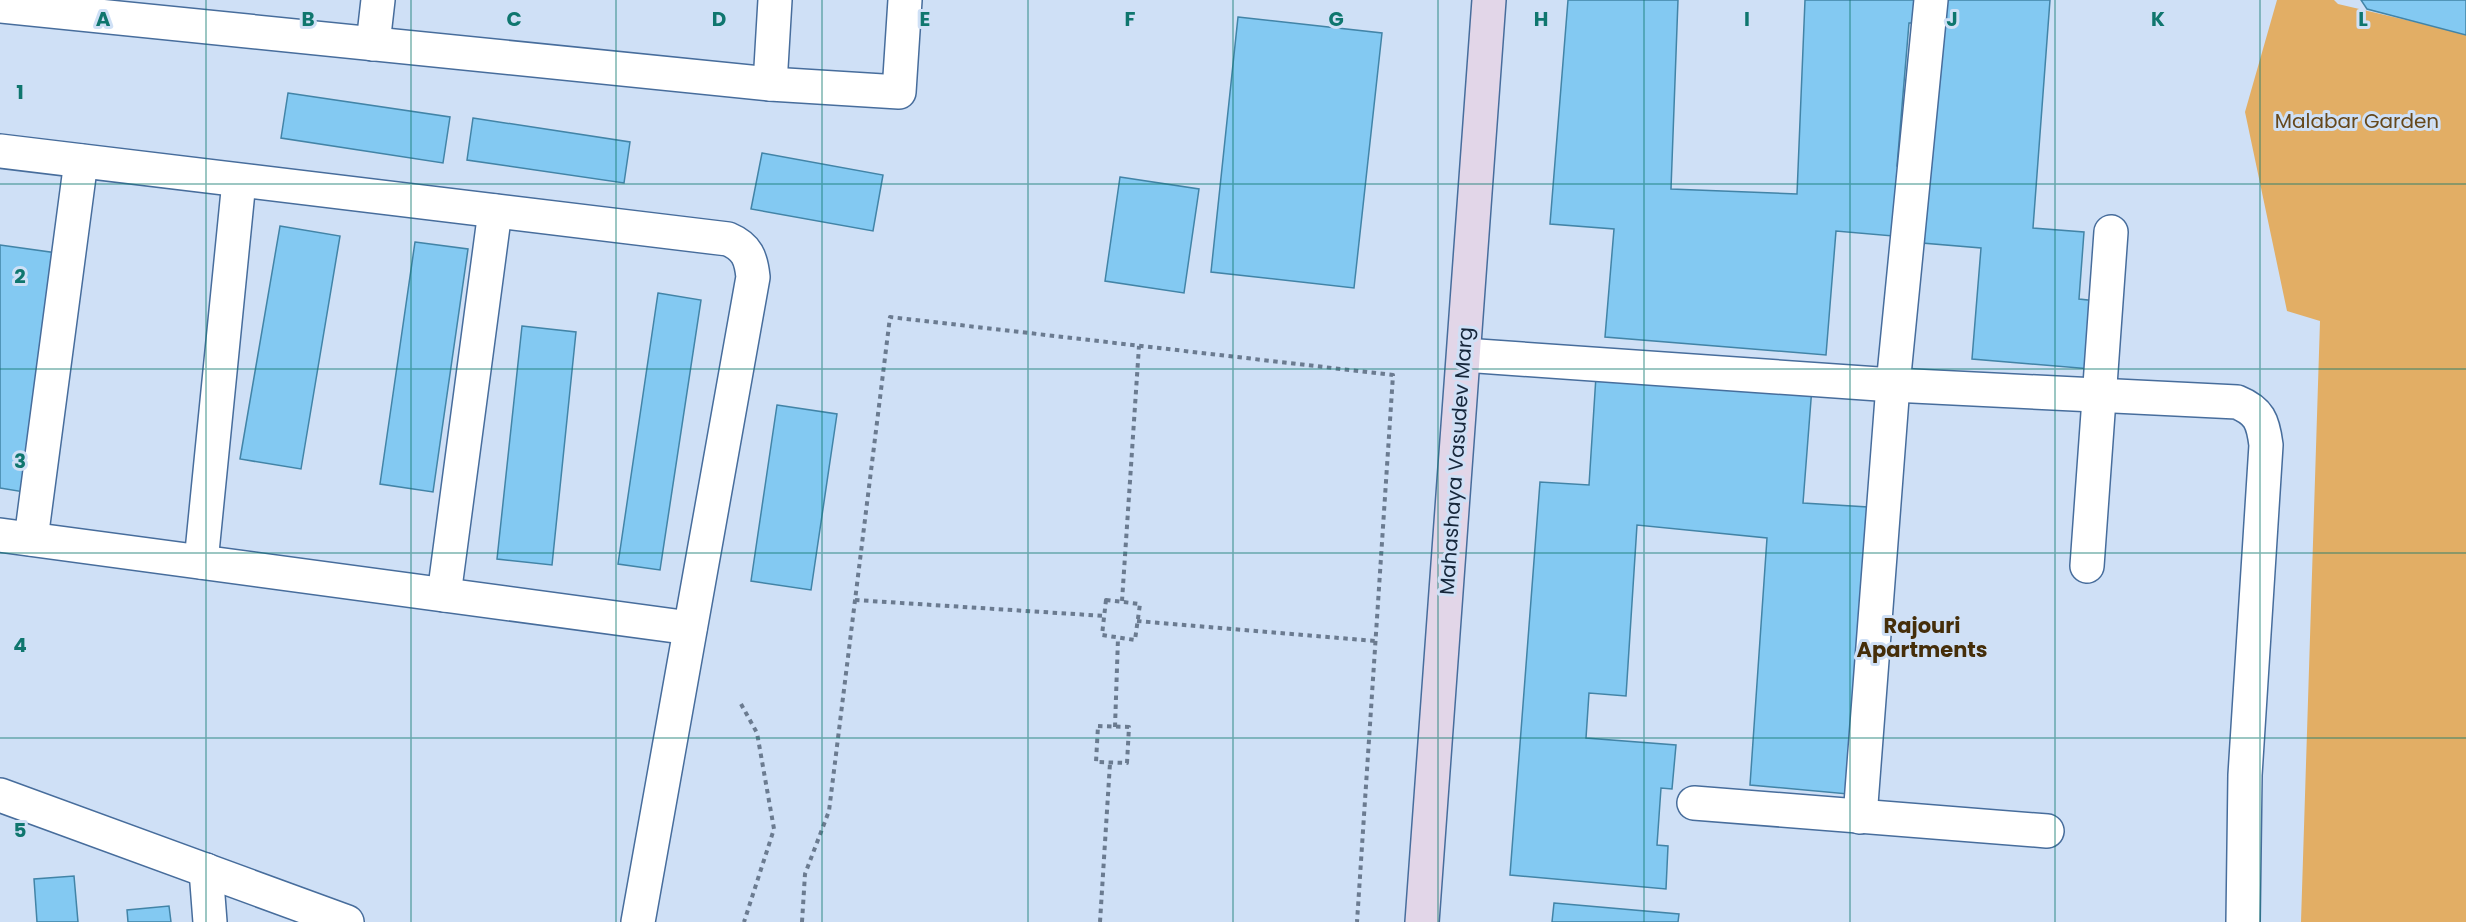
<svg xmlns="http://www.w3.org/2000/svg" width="2466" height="922" font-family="Poppins,sans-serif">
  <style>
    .green { fill: #e2ae65 }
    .building { fill: #83c9f2; stroke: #4284a7; stroke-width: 1.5 }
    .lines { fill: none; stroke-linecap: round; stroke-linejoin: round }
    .street-casing { stroke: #476d9c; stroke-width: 36 }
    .secondary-casing { stroke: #476d9c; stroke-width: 36 }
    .path { stroke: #6b7b90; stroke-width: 4; stroke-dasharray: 4.5 4.5; stroke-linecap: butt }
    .street { stroke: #fff; stroke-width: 33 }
    .secondary { stroke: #e2d6e8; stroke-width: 33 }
    .grid { fill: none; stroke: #0f766e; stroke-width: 1.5; stroke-opacity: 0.55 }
    .labels { text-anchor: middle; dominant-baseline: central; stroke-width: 6; stroke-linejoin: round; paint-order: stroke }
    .park-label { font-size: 20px; fill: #66481b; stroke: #cfe0f6 }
    .street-label { font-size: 20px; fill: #16263a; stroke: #cfe0f6 }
    .neighbourhood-label { font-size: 21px; font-weight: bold; fill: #452e0a; stroke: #cfe0f6 }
    .grid-label { font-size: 20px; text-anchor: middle; font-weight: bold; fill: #0f766e; stroke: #cfe0f6; stroke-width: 6; stroke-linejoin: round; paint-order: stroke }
  </style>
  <rect width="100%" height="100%" fill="#cfe0f6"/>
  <polygon class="green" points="2277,0 2334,0 2338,4 2466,34 2466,922 2301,922 2320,321 2287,311 2245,112"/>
  <g class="building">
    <polygon points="1568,0 1678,0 1671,189 1797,194 1805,0 1924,0 1922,23 1909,23 1897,166 1906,170 1893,236 1836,231 1826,355 1605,337 1614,229 1550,224"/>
    <polygon points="1941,0 2050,0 2033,228 2084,232 2079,299 2097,301 2091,369 1972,359 1981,248 1922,243"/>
    <polygon points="2361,0 2466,0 2466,35 2367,9"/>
    <polygon points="1238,17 1382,33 1354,288 1211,272"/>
    <polygon points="288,93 450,117 443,163 281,138"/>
    <polygon points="473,118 630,142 624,183 467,160"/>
    <polygon points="762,153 883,175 873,231 751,209"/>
    <polygon points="1120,177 1199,189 1184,293 1105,281"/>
    <polygon points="280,226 340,236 301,469 240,459"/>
    <polygon points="415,242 468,249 433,492 380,484"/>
    <polygon points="0,245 57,253 24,492 0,488"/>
    <polygon points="658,293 701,300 660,570 618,564"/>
    <polygon points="522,326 576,332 552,565 497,559"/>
    <polygon points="1596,376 1812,387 1803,503 1868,507 1848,794 1750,785 1767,538 1637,525 1626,696 1589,693 1586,738 1676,745 1672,789 1661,788 1657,845 1668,846 1666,889 1510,875 1540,482 1589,485"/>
    <polygon points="777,405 837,414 811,590 751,581"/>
    <polygon points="74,876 78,922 37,922 34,879"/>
    <polygon points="1554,903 1679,914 1678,922 1552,922"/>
    <polygon points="169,906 171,922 128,922 127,910"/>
  </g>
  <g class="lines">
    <g class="street-casing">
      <g id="street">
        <polyline points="0,6 770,84 899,92 905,0"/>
        <polyline points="373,44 378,0"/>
        <polyline points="770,84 775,0"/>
        <path d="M0 151 728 239C747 247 751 258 753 277L638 922"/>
        <path d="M1464 355 1893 385 2237 402C2259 411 2263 421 2266 445L2245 775 2243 922"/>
        <polyline points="0,535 690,628"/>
        <polyline points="31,539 81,161"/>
        <polyline points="201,562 239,181"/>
        <polyline points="2087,566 2111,232"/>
        <polyline points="444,595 495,211"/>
        <polyline points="0,795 347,922"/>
        <polyline points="1694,803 2047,831"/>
        <polyline points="1860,817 1893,385 1931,0"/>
        <polyline points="206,870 210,922"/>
      </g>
    </g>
    <g class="secondary-casing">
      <polyline id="secondary" points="1422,922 1489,0"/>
    </g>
    <g class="path">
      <polyline points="855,600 1105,616"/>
      <polygon points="1106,600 1140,604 1135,640 1102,635"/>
      <polyline points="1122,601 1139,346"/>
      <polyline points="1137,621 1375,641"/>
      <polyline points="741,704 757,733 774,829 744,922"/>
      <polygon points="1098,726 1129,727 1127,763 1096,762"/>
      <polyline points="1115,727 1118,638"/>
      <polyline points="802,922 805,874 829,811 890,317 1393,375 1357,922"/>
      <polyline points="1100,922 1110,763"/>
    </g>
    <use href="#street" class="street"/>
    <use href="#secondary" class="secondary"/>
  </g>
  <path class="grid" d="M206 0V922M411 0V922M616 0V922M822 0V922M1028 0V922M1233 0V922M1438 0V922M1644 0V922M1850 0V922M2055 0V922M2260 0V922M0 184H2466M0 369H2466M0 553H2466M0 738H2466"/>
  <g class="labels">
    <g class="park-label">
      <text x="2357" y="121">Malabar Garden</text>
    </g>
    <g class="street-label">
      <text transform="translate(1456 461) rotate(-86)">Mahashaya Vasudev Marg</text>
    </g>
    <g class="neighbourhood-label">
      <text x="1922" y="625">Rajouri<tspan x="1922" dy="24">Apartments</tspan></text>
    </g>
  </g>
  <g class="grid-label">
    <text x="103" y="26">A</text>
    <text x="308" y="26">B</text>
    <text x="514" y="26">C</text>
    <text x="719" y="26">D</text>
    <text x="925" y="26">E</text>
    <text x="1130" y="26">F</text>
    <text x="1336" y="26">G</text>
    <text x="1541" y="26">H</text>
    <text x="1747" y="26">I</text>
    <text x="1952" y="26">J</text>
    <text x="2158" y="26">K</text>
    <text x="2363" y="26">L</text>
    <text x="20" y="99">1</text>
    <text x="20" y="283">2</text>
    <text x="20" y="468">3</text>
    <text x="20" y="652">4</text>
    <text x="20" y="837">5</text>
  </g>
</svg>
